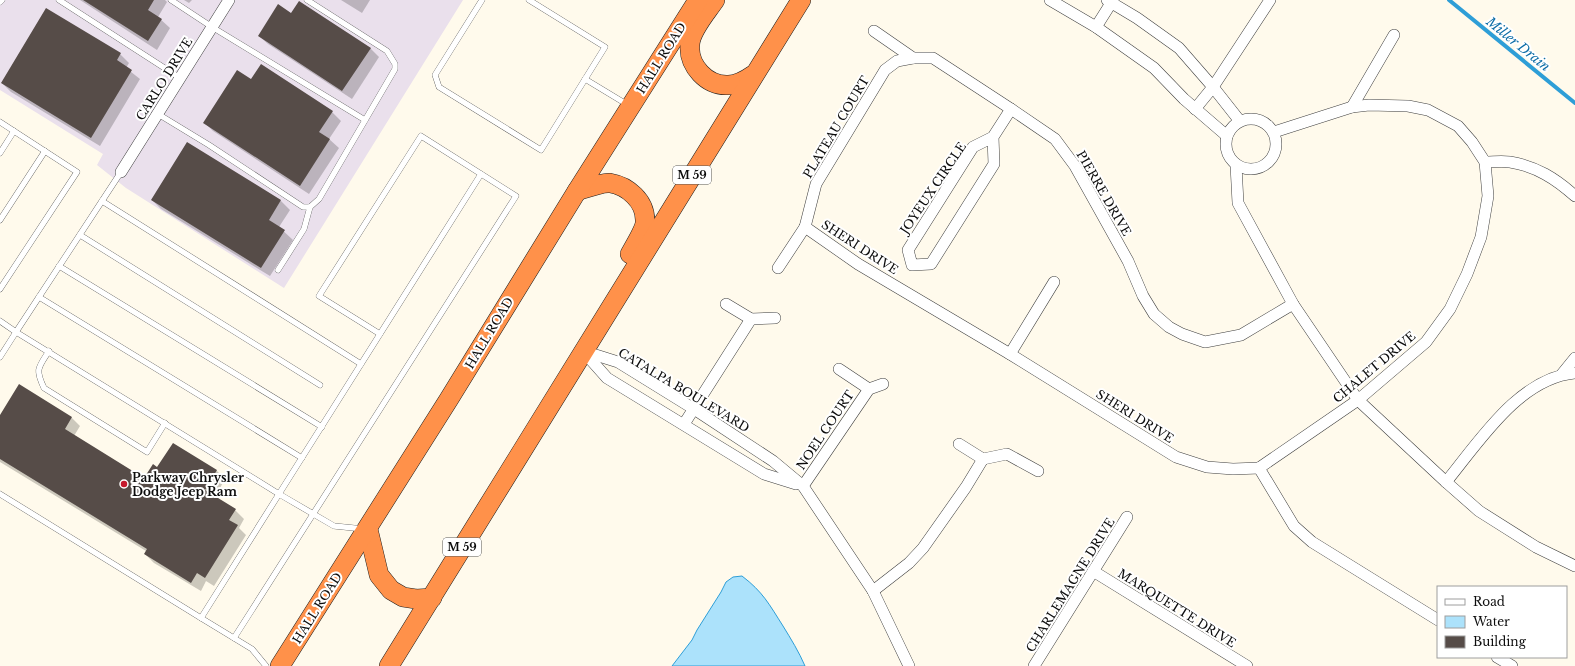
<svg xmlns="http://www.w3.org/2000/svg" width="1575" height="666" font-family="'Libre Baskerville',serif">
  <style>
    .industrial { fill: #eae0ec }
    .water { fill: #ace2fb; stroke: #2e9ed7 }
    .shadow { fill: #0003 }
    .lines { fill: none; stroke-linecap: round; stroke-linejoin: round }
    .stream { stroke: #2e9ed7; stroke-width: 4 }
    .building { fill: #564c48 }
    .lane-casing { stroke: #3f3f3f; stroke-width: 6 }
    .street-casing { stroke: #3f3f3f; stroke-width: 12 }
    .highway-casing { stroke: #1d1d1d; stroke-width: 20 }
    .lane { stroke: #fff; stroke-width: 5.5 }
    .street { stroke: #fff; stroke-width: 11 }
    .highway { stroke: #ff914a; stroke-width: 19 }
    .poi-dot { fill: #c61a2d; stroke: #fff; stroke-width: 1.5 }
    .labels { text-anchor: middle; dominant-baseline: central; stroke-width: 4; stroke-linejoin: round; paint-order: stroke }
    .shield { fill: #fff; stroke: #555; stroke-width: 1 }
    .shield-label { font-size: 11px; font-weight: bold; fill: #0c0c0c }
    .street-label { font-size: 12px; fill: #0c0c0c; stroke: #fff }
    .poi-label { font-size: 12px; font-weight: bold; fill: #0c0c0c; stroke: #fff; text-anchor: start }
    .water-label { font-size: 13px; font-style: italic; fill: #0d6da7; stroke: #fff }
  </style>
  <rect width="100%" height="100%" fill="#fffaec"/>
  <polygon class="industrial" points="0,0 463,0 284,288 126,188 97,165 103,154 0,90"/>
  <path class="water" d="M742 576C763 592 769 604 783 626 791 639 799 652 805 666H672L692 640 697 630 721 592 726 582 733 577Z"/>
  <g class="shadow">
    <polygon points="80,0 165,0 167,2 158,17 170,28 157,50"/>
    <polygon points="184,0 192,0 189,3"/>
    <polygon points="341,0 370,0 362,13"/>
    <polygon points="291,14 370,48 379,57 352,99 268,44 259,36"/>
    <polygon points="120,54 129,63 126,68 140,79 100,146 11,92 2,83"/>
    <polygon points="252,80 332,112 341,121 329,139 339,148 309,194 213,131 204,122"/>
    <polygon points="187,143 281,201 290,210 279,227 293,240 270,276 161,209 152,200"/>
    <polygon points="0,417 71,417 80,426 74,436 145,479 158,469 216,470 225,479 215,497 235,510 244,519 239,528 246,535 214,586 206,581 201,591 154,563 145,554 146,551 0,462"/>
  </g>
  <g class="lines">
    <polyline class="stream" points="1449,0 1575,103"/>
  </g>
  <g class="building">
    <polygon points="83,0 154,0 148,10 162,19 148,41"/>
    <polygon points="299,1 371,48 342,91 258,36 278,4 291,13"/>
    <polygon points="46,8 121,53 117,60 132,70 91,138 1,83"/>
    <polygon points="261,64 333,111 319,132 330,139 300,186 203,123 237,70 251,79"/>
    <polygon points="187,142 281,200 269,220 285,230 261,268 151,200"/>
    <polygon points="19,384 72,417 65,429 144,478 153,464 157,467 173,443 217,470 205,490 236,509 229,520 238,525 205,578 197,573 191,583 144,554 147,549 0,459 0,415"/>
  </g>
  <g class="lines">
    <g class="lane-casing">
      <g id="lane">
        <polyline points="59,0 180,78"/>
        <polyline points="171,0 212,27 365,120"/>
        <polyline points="482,0 435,75 439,87 541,150 605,47 529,0"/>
        <polyline points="0,2 2,0"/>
        <polyline points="585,79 628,105"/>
        <polyline points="158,114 209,145 303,207 310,207 319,199 395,69 395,64 387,51 307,0"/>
        <polyline points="0,122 77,172 0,289"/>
        <polyline points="0,153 14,131"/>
        <polyline points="121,172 16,332 279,494 481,174"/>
        <polyline points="102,201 361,364"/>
        <polyline points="0,220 45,151"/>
        <polyline points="80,235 320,385"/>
        <polyline points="59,266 322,427"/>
        <polyline points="278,270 304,229 310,207"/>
        <polyline points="39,297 302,458"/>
        <polyline points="0,321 16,332 0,357"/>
        <path d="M49 351C38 368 35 369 44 388L147 452 165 423"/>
        <polyline points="0,494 201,618"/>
        <polyline points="234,638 516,196 421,136 319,296 380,334"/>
        <polyline points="266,666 252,649 201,618 279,494 334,526 364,529"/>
      </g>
    </g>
    <g class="street-casing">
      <g id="street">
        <polyline points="1050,0 1096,27 1154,68 1184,99 1227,136"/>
        <polyline points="1107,0 1137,18 1179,48 1213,87 1239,120"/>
        <polyline points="1096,27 1113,0"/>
        <polyline points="874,31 913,58 933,58 1011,109 1055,139 1075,166 1094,200 1128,261 1143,296 1154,314 1169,327 1182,334 1205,342 1241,335 1293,304"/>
        <polyline points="1352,107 1394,35"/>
        <polyline points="1195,109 1213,87 1270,0"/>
        <circle cx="1251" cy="144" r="25"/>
        <polyline points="993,137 994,164 931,264 912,265 908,250 973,147 993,137 1011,109"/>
        <path d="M1485 162C1493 162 1502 161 1510 162 1536 166 1556 179 1575 196"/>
        <polyline points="1236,165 1238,203 1293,304 1358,400 1446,482 1479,511 1536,547 1575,566"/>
        <polyline points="121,172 229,0"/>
        <polyline points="805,227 858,264 1010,354 1176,457 1207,467 1233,469 1259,468"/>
        <polyline points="778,268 805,227 816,184 885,70 897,61 913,58"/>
        <polyline points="726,304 751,319 775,318"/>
        <polyline points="583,351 618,362 694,409 773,461 803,486 873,591 909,666"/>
        <polyline points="583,351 607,378 764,474 796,484"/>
        <polyline points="1010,354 1054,282"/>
        <polyline points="839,369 869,389"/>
        <polyline points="1562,374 1575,358"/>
        <polyline points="684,424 751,319"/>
        <polyline points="959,444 983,459 1007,454 1038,471"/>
        <polyline points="1259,468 1358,400 1426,342 1450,309 1467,274 1481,237 1488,196 1485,162 1472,142 1458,126 1428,110 1408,106 1369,105 1352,107 1274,132"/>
        <polyline points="1259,468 1294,526 1312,542 1438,620"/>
        <path d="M1446 482C1479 442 1519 378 1575 373"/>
        <polyline points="803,486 869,389 883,384"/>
        <polyline points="1093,571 1247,666"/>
        <polyline points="873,591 909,563 923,548 966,487 983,459"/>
        <polyline points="1497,657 1512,666"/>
        <polyline points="1034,666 1127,517"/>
      </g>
    </g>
    <g class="highway-casing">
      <g id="highway">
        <path d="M715 0C707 12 690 31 690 45 688 66 707 86 728 85 737 85 746 80 753 75"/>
        <path d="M577 191C584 189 602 182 610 183 628 186 645 201 645 220 646 227 634 247 630 254"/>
        <polyline points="368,529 379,575 391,590 403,597 416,599 432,598"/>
        <polyline points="280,666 449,399 577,191 698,0"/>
        <polyline points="389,666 801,0"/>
      </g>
    </g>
    <use href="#lane" class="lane"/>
    <use href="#street" class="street"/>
    <use href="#highway" class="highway"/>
  </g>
  <circle class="poi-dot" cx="124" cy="484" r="4"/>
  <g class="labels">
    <g class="shield">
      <rect x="673" y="166" width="38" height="18" rx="3"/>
      <rect x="443" y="538" width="38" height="18" rx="3"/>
    </g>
    <g class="shield-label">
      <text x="692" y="175">M 59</text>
      <text x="462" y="547">M 59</text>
    </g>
    <g class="street-label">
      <text transform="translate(661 58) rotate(-58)">HALL ROAD</text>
      <text transform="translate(164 79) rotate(-58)">CARLO DRIVE</text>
      <text transform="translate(836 127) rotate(-59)">PLATEAU COURT</text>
      <text transform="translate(933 188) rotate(-56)">JOYEUX CIRCLE</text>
      <text transform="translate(1104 193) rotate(60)">PIERRE DRIVE</text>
      <text transform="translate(860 247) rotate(33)">SHERI DRIVE</text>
      <text transform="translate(489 333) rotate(-59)">HALL ROAD</text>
      <text transform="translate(1374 367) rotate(-40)">CHALET DRIVE</text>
      <text transform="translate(684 390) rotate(31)">CATALPA BOULEVARD</text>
      <text transform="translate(1135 416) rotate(32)">SHERI DRIVE</text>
      <text transform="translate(825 430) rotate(-56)">NOEL COURT</text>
      <text transform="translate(1070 585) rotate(-58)">CHARLEMAGNE DRIVE</text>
      <text transform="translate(317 608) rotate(-58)">HALL ROAD</text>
      <text transform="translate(1177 608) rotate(32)">MARQUETTE DRIVE</text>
    </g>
    <g class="poi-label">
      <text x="132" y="477">Parkway Chrysler<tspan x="132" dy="14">Dodge Jeep Ram</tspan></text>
    </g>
    <g class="water-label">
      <text transform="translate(1518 44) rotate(39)">Miller Drain</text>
    </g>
  </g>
  <rect x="1437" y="586" width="130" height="72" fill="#ffffff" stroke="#9e9e9e"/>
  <rect x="1445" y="599" width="20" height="6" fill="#ffffff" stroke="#9e9e9e"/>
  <text x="1473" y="606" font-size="12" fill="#0c0c0c">Road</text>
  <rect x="1445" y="616" width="20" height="12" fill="#ace2fb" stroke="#9e9e9e"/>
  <text x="1473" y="626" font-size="12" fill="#0c0c0c">Water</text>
  <rect x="1445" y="636" width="20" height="12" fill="#564c48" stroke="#9e9e9e"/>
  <text x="1473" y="646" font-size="12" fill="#0c0c0c">Building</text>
</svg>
